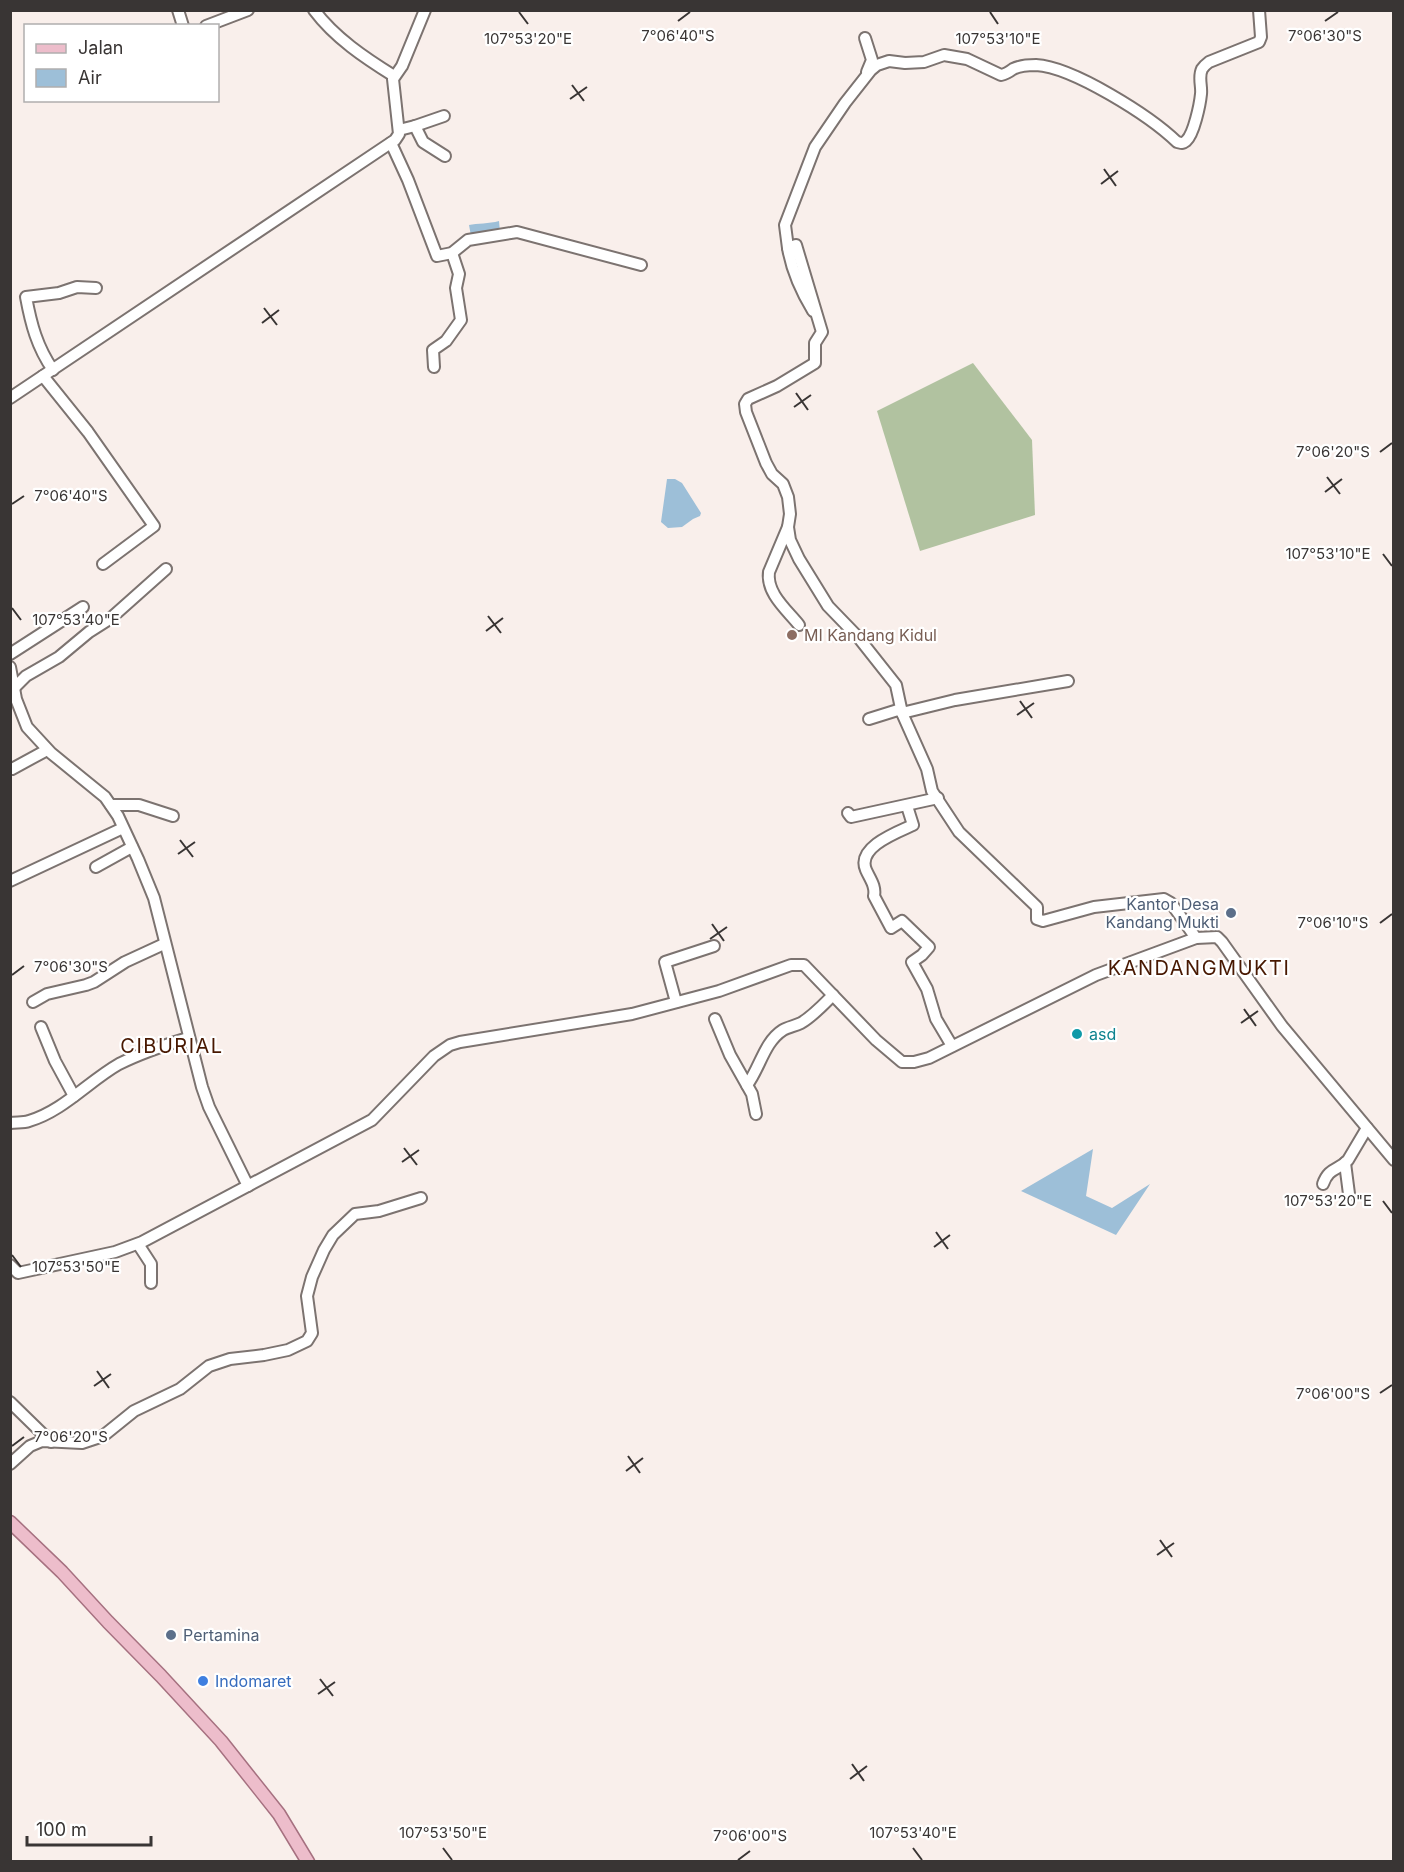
<svg xmlns="http://www.w3.org/2000/svg" width="1404" height="1872" font-family="Inter,sans-serif">
  <style>
    .forest { fill: #b1c2a0 }
    .water { fill: #9dbfd8 }
    .lines { fill: none; stroke-linecap: round; stroke-linejoin: round }
    .minor-casing { stroke: #7c7370; stroke-width: 14 }
    .major-casing { stroke: #a67180; stroke-width: 15 }
    .minor { stroke: #fff; stroke-width: 10 }
    .major { stroke: #edbdcb; stroke-width: 12 }
    .ticks { fill: none; stroke: #393534; stroke-width: 2 }
    .education-dot { fill: #8d6e63; stroke: #fff; stroke-width: 2 }
    .service-dot { fill: #5c6f8a; stroke: #fff; stroke-width: 2 }
    .culture-dot { fill: #0f9aa8; stroke: #fff; stroke-width: 2 }
    .shop-dot { fill: #3f7fe0; stroke: #fff; stroke-width: 2 }
    .labels { text-anchor: middle; dominant-baseline: central; stroke-width: 4.5; stroke-linejoin: round; paint-order: stroke }
    .education-label { font-size: 16px; fill: #785e54; stroke: #fff; text-anchor: start }
    .service-label { font-size: 16px; fill: #4e5e75; stroke: #fff; text-anchor: end }
    .culture-label { font-size: 16px; fill: #0d838f; stroke: #fff; text-anchor: start }
    .shop-label { font-size: 16px; fill: #366cbe; stroke: #fff; text-anchor: start }
    .quarter-label { font-size: 20px; letter-spacing: 1.5px; fill: #481801; stroke: #fff }
    .ticks-label { font-size: 15px; text-anchor: middle; fill: #393534; stroke: #fff; stroke-width: 4.5; stroke-linejoin: round; paint-order: stroke }
  </style>
  <rect width="100%" height="100%" fill="#f9efeb"/>
  <polygon class="forest" points="973,363 1032,440 1035,515 920,551 877,411"/>
  <g class="water">
    <path d="M499 221 500 232 471 236 469 225C477 223 489 224 499 221Z"/>
    <polygon points="667,479 675,479 682,483 701,513 700,516 693,519 682,527 668,528 661,522"/>
    <polygon points="1093,1149 1086,1196 1112,1208 1150,1184 1116,1235 1021,1191"/>
  </g>
  <g class="lines">
    <g class="minor-casing">
      <g id="minor">
        <polyline points="178,10 183,26"/>
        <path d="M314 10C335 38 365 58 394 76"/>
        <polyline points="206,26 248,10"/>
        <polyline points="865,38 872,60 867,72"/>
        <polyline points="415,126 444,116"/>
        <polyline points="399,130 415,126 423,142 445,156"/>
        <polyline points="391,143 408,180 437,256 452,253 468,240 517,232 641,265"/>
        <path d="M788 248C792 272 801 291 813 311"/>
        <polyline points="434,367 433,350 446,341 461,320 456,288 459,274 452,253"/>
        <path d="M53 370C37 347 31 324 26 297L59 293 77 287 96 288"/>
        <polyline points="43,376 88,432 154,526 103,564"/>
        <polyline points="10,398 395,140 399,134 393,79 402,66 425,10"/>
        <path d="M788 527 769 572C766 593 787 610 799 625"/>
        <polyline points="10,654 83,607"/>
        <polyline points="10,667 16,699 27,727 51,753 105,797 118,816 138,859 154,898 202,1087 209,1107 248,1186"/>
        <polyline points="14,688 26,676 59,657 89,632 111,618 166,569"/>
        <polyline points="902,713 955,700 1068,681"/>
        <polyline points="869,719 901,709"/>
        <polyline points="12,769 47,750"/>
        <polyline points="111,805 139,805 173,816"/>
        <path d="M907 806 913 825C898 832 856 847 866 870 870 879 876 886 874 896L891 928 902 921 929 947 922 955 912 962 927 989 936 1019 952 1046"/>
        <polyline points="848,813 851,817 938,798"/>
        <polyline points="96,867 132,847"/>
        <polyline points="10,881 123,828"/>
        <path d="M1196 938 1171 903 1164 899 1094 907 1043 921 1037 919V907L959 832 932 791 927 769 902 713 896 685 858 637 828 606 799 559 790 540 788 527 790 514 788 497 783 484 772 474 766 463 746 412 745 404 748 399 777 386 815 363V343L822 332 796 245 788 248 785 225 815 147 845 103 871 70 877 65 889 61 905 63 924 62 944 55 967 59 1001 75C1006 74 1009 72 1013 69 1019 66 1029 65 1036 65 1073 67 1150 116 1177 142 1182 143 1182 144 1186 141 1194 134 1200 104 1201 94 1202 86 1198 77 1202 69 1204 66 1205 65 1209 62L1259 42 1261 37 1259 10"/>
        <polyline points="33,1002 47,994 86,985 94,982 125,962 164,944"/>
        <polyline points="676,1002 665,962 714,946"/>
        <polyline points="715,1019 730,1055 752,1094 756,1114"/>
        <polyline points="41,1027 55,1061 74,1096"/>
        <path d="M747 1085C760 1068 764 1042 783 1030 788 1027 795 1026 801 1023 813 1016 823 1005 833 995"/>
        <path d="M10 1123C17 1122 23 1123 29 1121 63 1111 89 1081 119 1064 141 1053 165 1045 188 1038"/>
        <polyline points="1345,1163 1349,1194"/>
        <path d="M1323 1184C1329 1167 1338 1171 1348 1160L1367 1128"/>
        <polyline points="138,1244 151,1264 151,1283"/>
        <polyline points="10,1265 18,1273 115,1252 142,1242 372,1120 434,1056 450,1045 460,1042 632,1014 719,991 791,965 804,965 876,1040 902,1062 914,1062 929,1058 1096,975 1196,938 1217,937 1222,942 1282,1026 1394,1160"/>
        <polyline points="10,1402 51,1442"/>
        <polyline points="10,1464 30,1446 42,1441 82,1443 103,1436 134,1411 180,1389 209,1366 230,1359 264,1355 288,1350 307,1341 312,1333 307,1296 312,1277 324,1250 333,1235 355,1214 379,1211 421,1198"/>
      </g>
    </g>
    <g class="major-casing">
      <polyline id="major" points="10,1522 62,1572 108,1622 161,1676 221,1741 279,1814 308,1862"/>
    </g>
    <use href="#minor" class="minor"/>
    <use href="#major" class="major"/>
  </g>
  <path class="ticks" d="M519 12 528 24M990 12 998 24M678 21 690 12M1325 21 1338 12M572 85 584 101M570 99 587 87M1104 169 1116 186M1101 184 1118 171M264 308 277 325M262 323 279 310M796 393 808 410M794 407 811 395M1380 452 1392 443M1327 477 1340 494M1325 492 1342 479M12 504 24 496M1383 554 1392 566M12 608 21 620M488 616 501 633M486 631 503 618M1020 701 1032 718M1017 715 1034 703M180 840 193 857M178 854 195 842M1380 923 1392 914M712 924 724 941M710 939 727 927M12 975 24 966M1244 1009 1256 1026M1241 1023 1258 1011M404 1148 417 1165M402 1162 419 1150M1383 1201 1392 1213M936 1232 948 1249M934 1247 950 1235M12 1255 21 1267M97 1371 109 1388M94 1386 111 1374M1380 1393 1392 1385M12 1446 24 1437M628 1456 640 1473M626 1471 643 1458M1160 1540 1172 1557M1157 1555 1174 1543M320 1679 333 1696M318 1694 335 1682M852 1764 864 1781M850 1779 867 1766M443 1848 452 1860M913 1848 922 1860M738 1860 750 1851"/>
  <circle class="education-dot" cx="792" cy="635" r="6"/>
  <g class="service-dot">
    <circle cx="1231" cy="913" r="6"/>
    <circle cx="171" cy="1635" r="6"/>
  </g>
  <circle class="culture-dot" cx="1077" cy="1034" r="6"/>
  <circle class="shop-dot" cx="203" cy="1681" r="6"/>
  <g class="labels">
    <g class="education-label">
      <text x="804" y="635">MI Kandang Kidul</text>
    </g>
    <g class="service-label">
      <text x="1219" y="904">Kantor Desa<tspan x="1219" dy="18">Kandang Mukti</tspan></text>
      <text x="183" y="1635" text-anchor="start">Pertamina</text>
    </g>
    <g class="culture-label">
      <text x="1089" y="1034">asd</text>
    </g>
    <g class="shop-label">
      <text x="215" y="1681">Indomaret</text>
    </g>
    <g class="quarter-label">
      <text x="1199" y="968">KANDANGMUKTI</text>
      <text x="172" y="1046">CIBURIAL</text>
    </g>
  </g>
  <g class="ticks-label">
    <text x="678" y="41">7°06'40"S</text>
    <text x="1325" y="41">7°06'30"S</text>
    <text x="528" y="44">107°53'20"E</text>
    <text x="998" y="44">107°53'10"E</text>
    <text x="1333" y="457">7°06'20"S</text>
    <text x="71" y="501">7°06'40"S</text>
    <text x="1328" y="559">107°53'10"E</text>
    <text x="76" y="625">107°53'40"E</text>
    <text x="1333" y="928">7°06'10"S</text>
    <text x="71" y="972">7°06'30"S</text>
    <text x="1328" y="1206">107°53'20"E</text>
    <text x="76" y="1272">107°53'50"E</text>
    <text x="1333" y="1399">7°06'00"S</text>
    <text x="71" y="1442">7°06'20"S</text>
    <text x="443" y="1838">107°53'50"E</text>
    <text x="913" y="1838">107°53'40"E</text>
    <text x="750" y="1841">7°06'00"S</text>
  </g>
  <rect width="1404" height="1872" fill="none" stroke="#393534" stroke-width="24"/>
  <rect x="24" y="24" width="195" height="78" fill="#ffffff" stroke="#b0aeae" stroke-width="1.5"/>
  <rect x="36" y="44" width="30" height="9" fill="#edbdcb" stroke="#b0aeae" stroke-width="1.5"/>
  <text x="78" y="54" font-size="18" fill="#393534">Jalan</text>
  <rect x="36" y="69" width="30" height="18" fill="#9dbfd8" stroke="#b0aeae" stroke-width="1.5"/>
  <text x="78" y="84" font-size="18" fill="#393534">Air</text>
  <path d="M27 1836v9h124v-9" fill="none" stroke="#393534" stroke-width="3"/>
  <text x="36" y="1836" font-size="18" fill="#393534" stroke="#ffffff" stroke-width="4.5" paint-order="stroke">100 m</text>
</svg>
